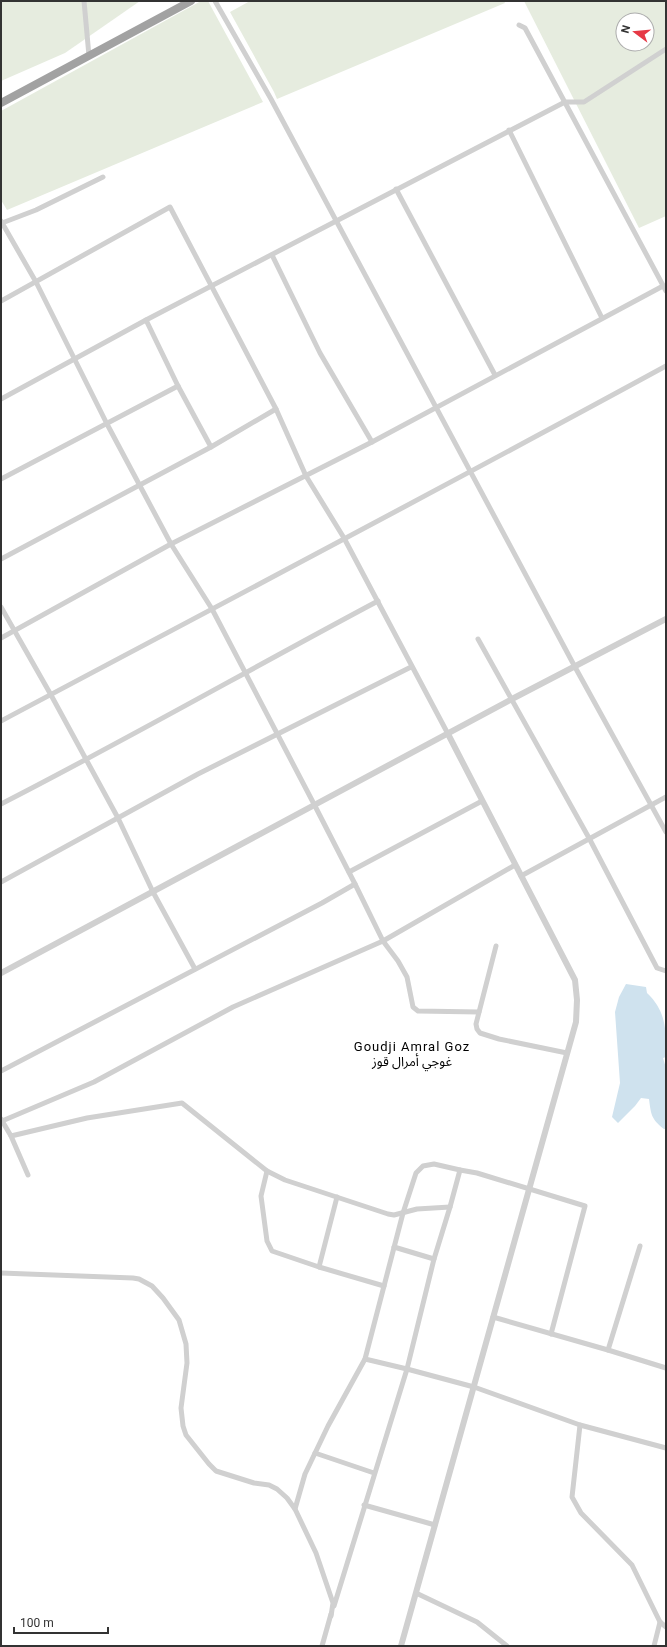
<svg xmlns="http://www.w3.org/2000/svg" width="667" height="1647" font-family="Roboto,'Noto Sans Arabic',sans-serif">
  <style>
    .green { fill: #e6ecdf; fill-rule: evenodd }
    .water { fill: #cfe2ee }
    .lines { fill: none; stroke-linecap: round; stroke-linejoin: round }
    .minor { stroke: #d0d0d0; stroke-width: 5 }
    .tertiary { stroke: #d0d0d0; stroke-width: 6 }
    .trunk { stroke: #a2a2a2; stroke-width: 8 }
    .labels { text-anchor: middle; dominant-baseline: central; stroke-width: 4; stroke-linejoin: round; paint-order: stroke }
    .neighbourhood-label { font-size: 13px; letter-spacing: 1px; fill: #000; stroke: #fff }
  </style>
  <rect width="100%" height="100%" fill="#fff"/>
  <g class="green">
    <polygon points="1,1 140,1 65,53 1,81"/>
    <polygon points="201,1 208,1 263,102 7,210 1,200 1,111"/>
    <polygon points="250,1 504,1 505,3 277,99 274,92 230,12"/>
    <path d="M524 1H666V216L639 228ZM623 20H647V44H623Z"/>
  </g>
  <path class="water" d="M626 984 646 987 647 993C667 1012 666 1031 666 1057L663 1058 666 1068V1129H664C651 1119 651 1114 649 1099L641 1098 635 1106 618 1123 612 1117 620 1083 615 1012 619 997Z"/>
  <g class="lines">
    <g class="minor">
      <polyline points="84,1 89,56"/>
      <polyline points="215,1 271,99 575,667 666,832"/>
      <polyline points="519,25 525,28 532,41 666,291"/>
      <polyline points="509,130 602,318"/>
      <polyline points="396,189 495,375"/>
      <polyline points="1,221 36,282 107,424 171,544 212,609 315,806 355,884 383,941 398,961 407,977 413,1007 418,1011 479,1012"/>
      <polyline points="2,223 36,210 103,177"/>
      <polyline points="272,255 320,353 372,442"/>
      <polyline points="1,301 170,207 276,409 306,476 344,538 448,734"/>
      <polyline points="146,320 178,386 211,447"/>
      <polyline points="1,399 146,320 565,102 584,102 666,49"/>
      <polyline points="1,479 178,386"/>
      <polyline points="1,559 211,447 276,409"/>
      <polyline points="1,607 51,695 118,818 153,892 195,969"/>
      <polyline points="1,638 171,544 372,442 663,286"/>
      <polyline points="478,639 589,838 657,968 666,971"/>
      <path d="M1 721C223 603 446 486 666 366"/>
      <path d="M1 804C128 739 252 668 378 601"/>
      <polyline points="349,872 482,801"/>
      <polyline points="521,876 666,797"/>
      <polyline points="1,882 198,774 411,667"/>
      <polyline points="496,946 476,1024 477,1029 480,1033 499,1039 567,1053"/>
      <polyline points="1,1071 322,903 355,884"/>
      <polyline points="1,1119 11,1136 28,1175"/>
      <polyline points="2,1121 94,1082 233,1007 383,941 515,865"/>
      <polyline points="11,1136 87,1118 182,1103 267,1171 285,1180 388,1214 394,1215 417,1209 450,1207"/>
      <polyline points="267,1171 261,1196 267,1241 272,1251 319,1267"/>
      <polyline points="337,1197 319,1267 384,1286"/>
      <polyline points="394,1247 434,1259"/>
      <polyline points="1,1273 133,1278 139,1279 152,1286 163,1298 179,1320 186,1344 187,1363 181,1408 183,1426 186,1435 209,1464 216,1471 254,1483 269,1485 277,1489 287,1498 295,1509 316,1553 333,1603 331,1616"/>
      <polyline points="493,1317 608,1350 666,1368"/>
      <polyline points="608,1350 640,1246"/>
      <polyline points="365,1359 407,1369 434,1259 450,1207 460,1170 477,1173 585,1206 551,1334"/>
      <polyline points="580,1425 572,1497 581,1513 632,1565 660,1622 666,1627"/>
      <polyline points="315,1453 374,1473"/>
      <polyline points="364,1505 435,1525"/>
      <polyline points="295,1509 305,1474 328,1426 365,1359 403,1213 416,1173 423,1166 434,1164 460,1170"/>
      <polyline points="416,1593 477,1622 507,1646"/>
      <polyline points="334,1606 407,1369 474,1387 580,1425 666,1448"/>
      <polyline points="322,1646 331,1614"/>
      <polyline points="654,1646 660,1622"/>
    </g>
    <g class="tertiary">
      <polyline points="1,973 512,699 666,619"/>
      <polyline points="401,1646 576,1022 577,1000 575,980 448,734"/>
    </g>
    <polyline class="trunk" points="1,103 191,1"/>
  </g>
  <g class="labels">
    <g class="neighbourhood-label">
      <text x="412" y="1046">Goudji Amral Goz<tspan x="412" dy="15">غوجي أمرال قوز</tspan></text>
    </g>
  </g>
  <rect width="667" height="1647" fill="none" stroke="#333333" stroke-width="4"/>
  <g transform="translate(635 32) rotate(286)"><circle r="19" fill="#ffffff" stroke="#adadad"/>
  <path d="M0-3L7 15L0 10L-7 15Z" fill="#e63946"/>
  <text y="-6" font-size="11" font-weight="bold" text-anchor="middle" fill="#333333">N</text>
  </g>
  <path d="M14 1627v6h94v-6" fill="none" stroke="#333333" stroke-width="2"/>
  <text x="20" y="1627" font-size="12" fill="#333333" stroke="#ffffff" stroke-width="3" paint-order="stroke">100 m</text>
</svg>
